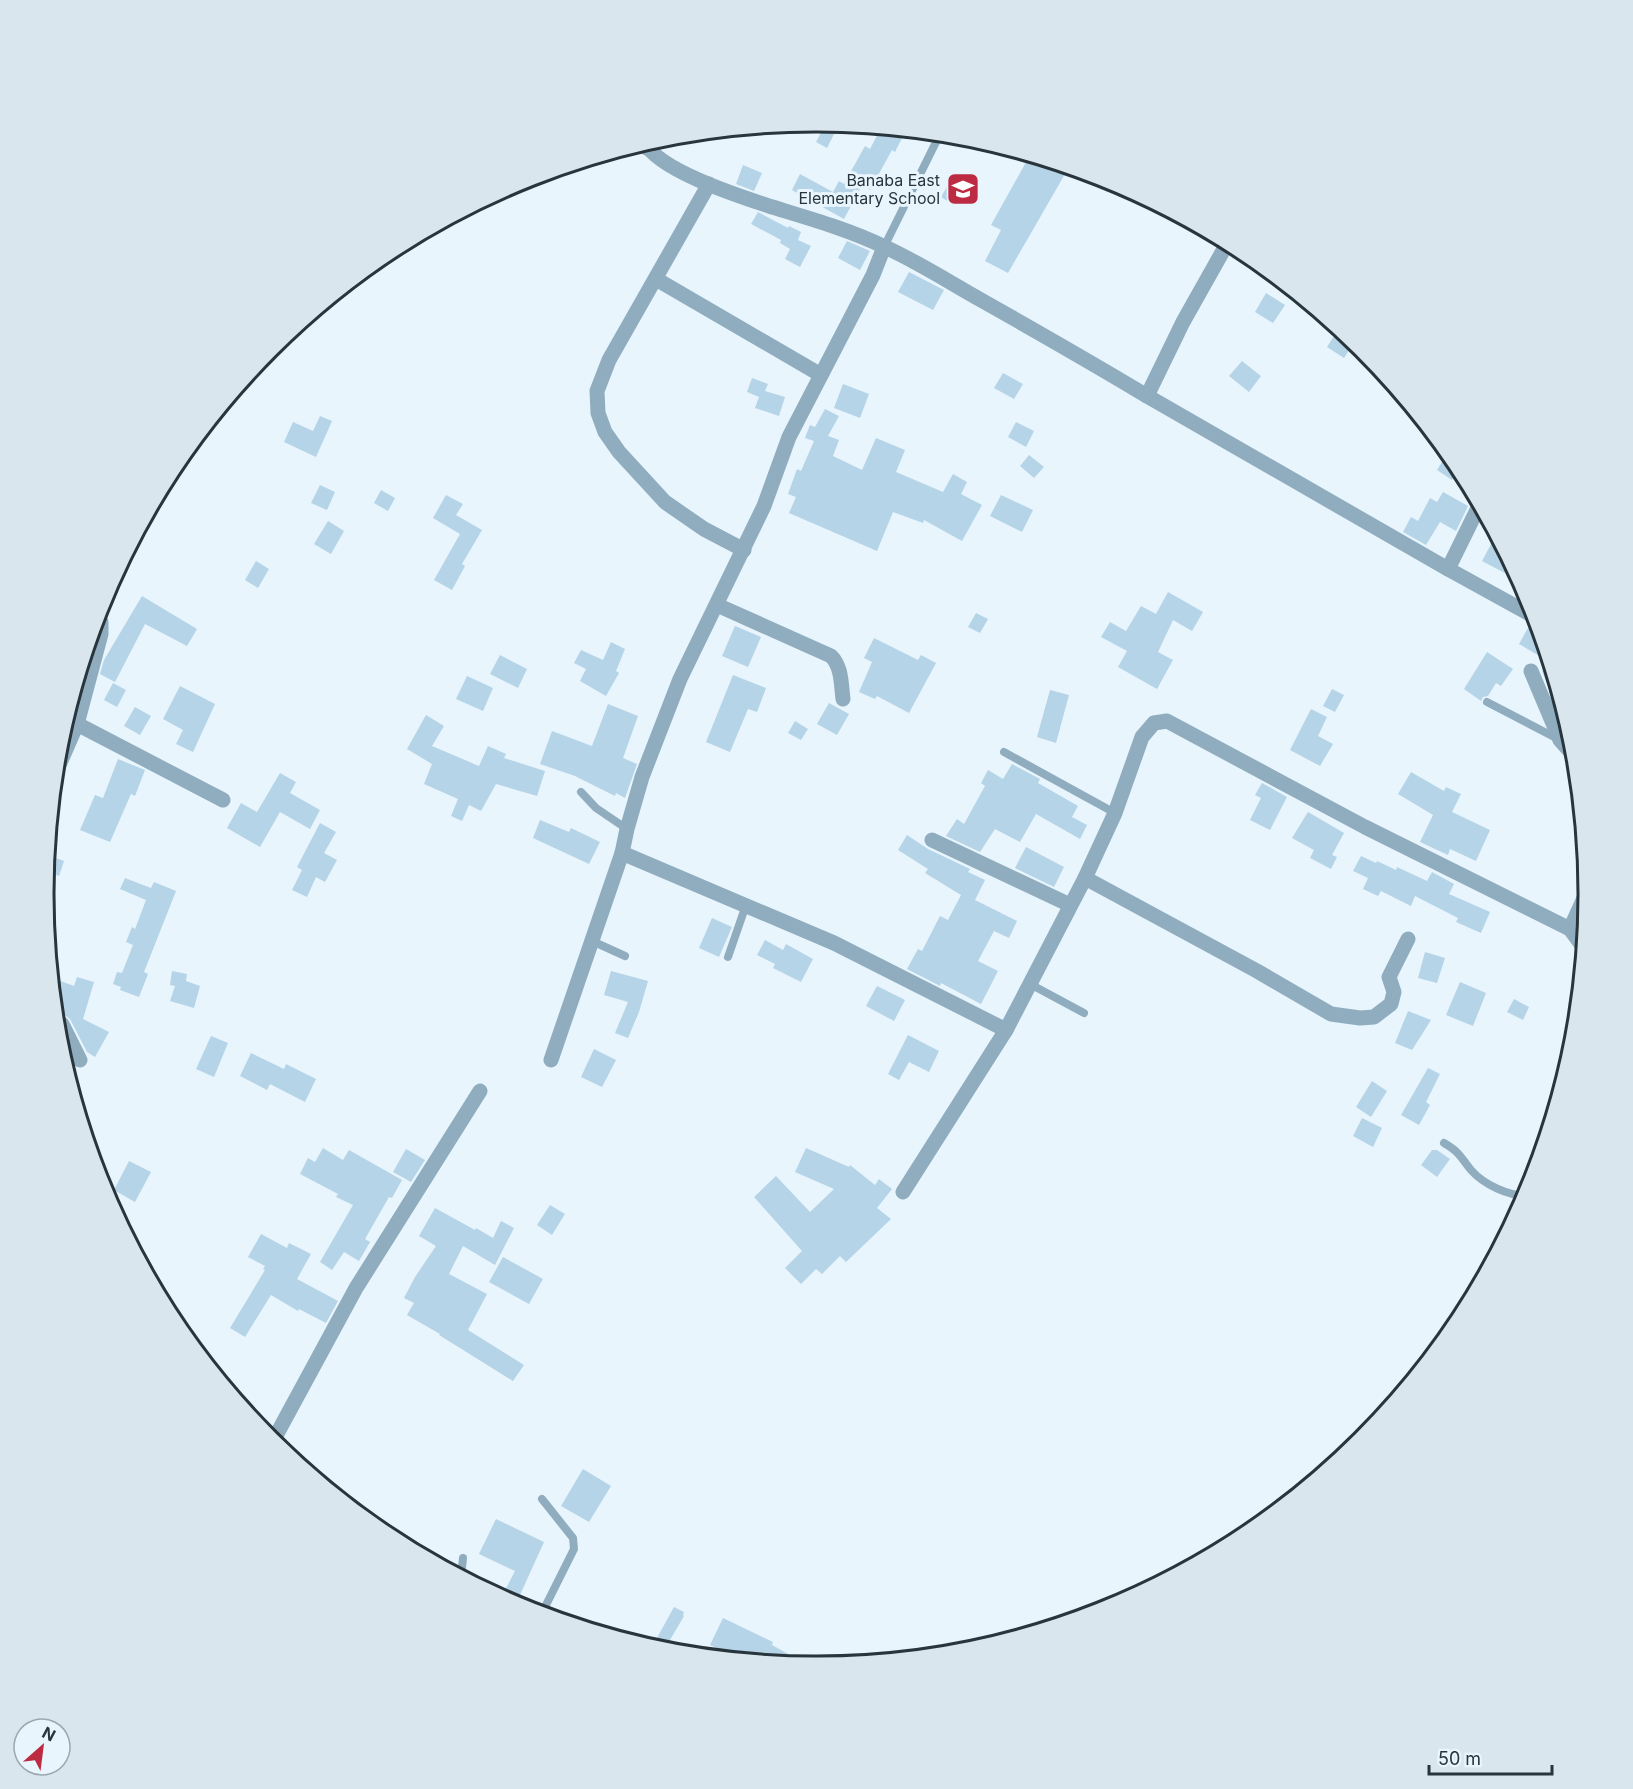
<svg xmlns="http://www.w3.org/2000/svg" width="1633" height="1789" font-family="Inter,sans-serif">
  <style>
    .building { fill: #b5d4e7 }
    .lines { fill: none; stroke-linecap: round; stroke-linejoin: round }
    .lane { stroke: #90adbf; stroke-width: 8 }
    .street { stroke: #90adbf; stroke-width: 15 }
    .labels { text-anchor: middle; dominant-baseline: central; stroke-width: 6; stroke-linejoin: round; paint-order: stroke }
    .poi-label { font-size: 16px; fill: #28353c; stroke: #e8f5fd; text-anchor: end }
    .rim { fill: none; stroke: #28353c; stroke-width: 3 }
  </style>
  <rect width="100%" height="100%" fill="#e8f5fd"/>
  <g class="building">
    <polygon points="825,125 836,130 827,148 816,142"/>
    <polygon points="881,128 906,130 895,152 892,150 870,190 862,185 844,219 792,190 800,174 833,192 839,181 844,184 865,146 870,149"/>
    <polygon points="1030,155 1069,167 1008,273 985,261 1001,230 991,225"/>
    <polygon points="743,165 762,173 754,191 736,184"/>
    <polygon points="948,185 961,193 954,205 941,197"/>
    <polygon points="758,212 788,228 789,226 801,232 798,240 811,246 800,267 785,259 790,249 780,243 781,240 751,224"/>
    <polygon points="847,241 870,251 860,270 838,258"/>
    <polygon points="909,272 944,290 933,310 898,292"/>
    <polygon points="1266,293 1285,305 1273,323 1255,312"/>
    <polygon points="1339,328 1355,341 1344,358 1327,347"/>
    <polygon points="1242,361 1261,376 1249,392 1229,376"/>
    <polygon points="1003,373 1023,384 1014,399 994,388"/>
    <polygon points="752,378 768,384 765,391 785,397 779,416 755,408 759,397 747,392"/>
    <polygon points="843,384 869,394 860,418 834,408"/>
    <polygon points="825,409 839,416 828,436 839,440 833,456 862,470 876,438 905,450 896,472 943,492 953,474 967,482 961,494 982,505 962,541 924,520 923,523 893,512 877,551 789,513 796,497 788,494 797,469 801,471 814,441 805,438 810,425 815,427"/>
    <polygon points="320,416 332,421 316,457 284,442 293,422 313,431"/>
    <polygon points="1016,422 1034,431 1026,447 1008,437"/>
    <polygon points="1448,452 1460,467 1452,480 1437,470"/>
    <polygon points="1029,455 1044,467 1034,478 1020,466"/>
    <polygon points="320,485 335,492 327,510 311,503"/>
    <polygon points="381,490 395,498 388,511 374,503"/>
    <polygon points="1443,492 1468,506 1456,531 1440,522 1426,545 1403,532 1411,517 1418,521 1430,498 1437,502"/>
    <polygon points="446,495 463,504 456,515 482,530 462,564 465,566 452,590 434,580 460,534 433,518"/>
    <polygon points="1001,495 1033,510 1022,532 990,516"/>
    <polygon points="328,521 344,531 331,554 314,544"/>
    <polygon points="1496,535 1510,560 1522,582 1482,561"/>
    <polygon points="256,561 269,569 258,588 245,580"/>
    <polygon points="1168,592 1203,612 1192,631 1173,620 1158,652 1173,660 1157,689 1118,667 1127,651 1101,637 1110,622 1126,631 1141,606 1156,614"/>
    <polygon points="142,596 197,629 187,646 145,624 115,682 100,674 104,660"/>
    <polygon points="976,613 988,619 980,633 968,627"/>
    <polygon points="735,626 761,637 748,667 722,656"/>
    <polygon points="1528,628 1542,636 1562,702 1552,697 1542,671 1548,661 1519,644"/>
    <polygon points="874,638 918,660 921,655 936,663 909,713 877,696 875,699 859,692 872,662 864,658"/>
    <polygon points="611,642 625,649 616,671 619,673 606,696 580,681 586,669 574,663 581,650 603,660"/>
    <polygon points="1487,652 1513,669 1501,686 1496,683 1488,696 1483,697 1481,701 1464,689"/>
    <polygon points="500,655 527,669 518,688 490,674"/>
    <polygon points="733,675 766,688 757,712 748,709 730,752 706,742"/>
    <polygon points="467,676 493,688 483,711 456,699"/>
    <polygon points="113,683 126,690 117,707 104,700"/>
    <polygon points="180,686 215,704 193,752 176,744 183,730 163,719"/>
    <polygon points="1332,689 1344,695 1335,712 1323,706"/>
    <polygon points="1050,690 1069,695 1056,743 1037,737"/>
    <polygon points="829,703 849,714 837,735 817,724"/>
    <polygon points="608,704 638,716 623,758 637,764 625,798 616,793 615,796 575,776 540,764 552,731 592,746"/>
    <polygon points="135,707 151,716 140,735 124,726"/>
    <polygon points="1311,709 1327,717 1318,736 1333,744 1320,766 1290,750"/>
    <polygon points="426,715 444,726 432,746 479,766 488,746 506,754 504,758 545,771 537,796 496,784 481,811 469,805 462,821 451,816 458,799 424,784 432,764 407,749"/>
    <polygon points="795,721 808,729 801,740 788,733"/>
    <polygon points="118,759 145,770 135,796 131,794 110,842 80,830 95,795 103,798"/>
    <polygon points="1012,764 1040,779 1038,783 1078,806 1072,817 1087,825 1080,839 1036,814 1020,842 995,829 980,852 946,836 957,819 964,824 985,786 981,783 988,770 1003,779"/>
    <polygon points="1411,772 1444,791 1446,787 1461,794 1452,812 1490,830 1476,861 1450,849 1448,855 1420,842 1433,815 1398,794"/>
    <polygon points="280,773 296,782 290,793 320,810 310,829 280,812 260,847 227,828 241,803 257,812"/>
    <polygon points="1262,783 1287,797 1270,830 1250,820 1261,798 1255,795"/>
    <polygon points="1308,812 1344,833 1332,855 1337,857 1331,869 1310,858 1314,850 1292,838"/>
    <polygon points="540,820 569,832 571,828 600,842 589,864 533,838"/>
    <polygon points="320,823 336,832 324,853 337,860 325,882 316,877 307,897 292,890 302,870 297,867"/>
    <polygon points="907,835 928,849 970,869 968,872 985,880 975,900 1017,921 1009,938 994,931 978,961 998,971 981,1004 941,983 940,986 907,969 918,949 922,951 940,916 948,920 961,895 925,873 928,869 898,850"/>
    <polygon points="1026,847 1064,867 1054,887 1015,868"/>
    <polygon points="47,855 64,861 59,876 46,871"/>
    <polygon points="1361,856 1376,863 1377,861 1396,870 1397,867 1427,881 1432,872 1454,884 1449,894 1490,912 1481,933 1456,922 1458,918 1415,896 1411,906 1381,891 1378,896 1363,889 1368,878 1353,871"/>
    <polygon points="125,878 151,888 154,882 176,891 144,972 148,974 139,997 120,990 121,987 113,984 117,972 122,973 133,945 126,942 132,927 135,929 146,900 120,889"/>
    <polygon points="712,918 732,927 719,957 699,948"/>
    <polygon points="765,940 783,950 786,944 813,959 801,982 773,968 775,964 757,955"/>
    <polygon points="1425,952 1445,958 1437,983 1418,978"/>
    <polygon points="172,971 187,974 186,981 200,986 194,1008 170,1001 175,986 170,985"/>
    <polygon points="611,971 648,981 639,1012 628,1038 615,1033 628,1002 604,995"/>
    <polygon points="77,977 94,982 83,1019 109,1032 95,1057 87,1052 70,1019 61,1012 55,1011 52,978 74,986"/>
    <polygon points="1460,982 1486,993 1473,1026 1446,1015"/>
    <polygon points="877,986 905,1000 894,1021 866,1006"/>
    <polygon points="1514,999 1529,1007 1523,1020 1507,1012"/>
    <polygon points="1408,1011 1431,1020 1412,1050 1395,1043"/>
    <polygon points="908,1035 939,1051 929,1072 909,1062 899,1080 888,1074"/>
    <polygon points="211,1036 228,1043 214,1077 196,1069"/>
    <polygon points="594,1049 616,1060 602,1087 581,1077"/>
    <polygon points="251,1053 284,1069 286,1064 316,1079 305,1102 270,1084 267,1090 240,1076"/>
    <polygon points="1428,1068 1440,1074 1426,1102 1430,1105 1419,1125 1401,1115"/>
    <polygon points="1372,1081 1387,1091 1371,1117 1356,1107"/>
    <polygon points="1362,1118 1382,1128 1373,1147 1353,1136"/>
    <polygon points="323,1148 343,1160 349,1150 402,1180 392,1198 389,1197 365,1239 370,1242 359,1261 344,1252 332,1270 320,1262 353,1205 336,1197 338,1194 300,1174 308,1158 315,1162"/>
    <polygon points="806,1148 849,1167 850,1165 875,1185 879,1179 892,1189 877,1208 891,1219 846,1262 840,1256 822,1274 816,1269 801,1284 785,1268 802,1251 754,1197 776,1176 810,1212 834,1189 795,1172"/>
    <polygon points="406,1149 425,1160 411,1182 393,1172"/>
    <polygon points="1432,1150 1437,1150 1450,1159 1437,1177 1421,1165"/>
    <polygon points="129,1161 151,1172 135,1202 114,1190"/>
    <polygon points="550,1205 565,1214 552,1235 537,1225"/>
    <polygon points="435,1208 475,1230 476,1228 493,1238 501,1221 514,1228 495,1265 463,1246 449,1274 487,1294 468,1330 524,1365 513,1381 439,1335 440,1334 407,1315 414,1303 404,1298 415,1277 436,1246 419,1236"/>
    <polygon points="261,1234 287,1248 289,1243 311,1254 297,1279 338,1301 326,1323 299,1309 298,1311 271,1295 245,1337 230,1328 265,1270 263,1269 265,1266 248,1257"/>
    <polygon points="503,1257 543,1279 529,1304 489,1282"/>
    <polygon points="583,1469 611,1486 589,1522 561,1506"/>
    <polygon points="496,1519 544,1542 515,1606 501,1598 515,1571 479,1554"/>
    <polygon points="674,1607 684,1612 683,1615 684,1616 663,1652 652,1647"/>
    <polygon points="723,1618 773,1642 772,1645 812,1667 744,1660 710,1645"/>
  </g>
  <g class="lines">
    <g class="lane">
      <polyline points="634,146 649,153"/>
      <polyline points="884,247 940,134"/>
      <polyline points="1487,702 1558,739"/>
      <polyline points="1004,752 1115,813"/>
      <polyline points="581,792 596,808 627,829"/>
      <polyline points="592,941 625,956"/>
      <polyline points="728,957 746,905"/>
      <polyline points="1030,984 1084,1013"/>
      <path d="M1444 1143C1461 1153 1460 1157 1471 1170 1484 1185 1509 1196 1528 1196"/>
      <polyline points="461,1577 463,1558"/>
      <polyline points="541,1615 574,1549 573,1538 542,1499"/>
    </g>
    <g class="street">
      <path d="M645 143C660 171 739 196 769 206 808 218 848 229 885 247 918 262 949 282 981 300 1036 331 1092 363 1147 396"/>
      <polyline points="709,184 609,360 597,391 598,413 605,432 619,452 665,502 704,529 744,550"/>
      <polyline points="1228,242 1183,322 1147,396 1448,569 1480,504"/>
      <polyline points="656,279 821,375"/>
      <polyline points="1448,569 1537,618"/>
      <path d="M717 605 831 656C842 667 841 684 843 699"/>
      <polyline points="1531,671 1560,740 1576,758"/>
      <polyline points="77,724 223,800"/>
      <polyline points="56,772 77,724 101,634 101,622 97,616"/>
      <polyline points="932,840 1070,905"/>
      <polyline points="622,853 834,943 1006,1030 1085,878 1115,813 1142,737 1154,723 1167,721 1365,827 1570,929 1584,948"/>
      <polyline points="1085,878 1257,971 1331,1014 1360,1018 1374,1017 1391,1004 1394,992 1389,977 1408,939"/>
      <polyline points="1570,929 1589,887"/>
      <polyline points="56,1020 62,1024 80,1060"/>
      <polyline points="551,1060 622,853 627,829 642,777 680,679 764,506 789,437 873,275 884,247"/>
      <polyline points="903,1192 1006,1030"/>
      <polyline points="272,1443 356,1288 480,1091"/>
    </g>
  </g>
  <defs>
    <g id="school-square" transform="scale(1.725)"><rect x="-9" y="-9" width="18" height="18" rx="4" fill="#bc2b41" stroke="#e8f5fd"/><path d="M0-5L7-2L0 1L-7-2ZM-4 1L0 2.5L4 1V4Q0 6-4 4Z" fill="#fff"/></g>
  </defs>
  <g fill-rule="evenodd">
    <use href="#school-square" x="963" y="189"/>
  </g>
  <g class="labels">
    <g class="poi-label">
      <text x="940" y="180">Banaba East<tspan x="940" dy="18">Elementary School</tspan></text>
    </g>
  </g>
  <path d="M0 0H1633V1789H0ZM54 894a762 762 0 1 1 1524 0a762 762 0 1 1-1524 0Z" fill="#d9e6ee" fill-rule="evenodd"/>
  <path class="rim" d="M54 894a762 762 0 1 1 1524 0a762 762 0 1 1-1524 0Z"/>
  <g transform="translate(42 1747) rotate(28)"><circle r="28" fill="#e8f5fd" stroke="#9ba8b0" stroke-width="1.5"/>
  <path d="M0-4.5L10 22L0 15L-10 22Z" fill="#bc2b41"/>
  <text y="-9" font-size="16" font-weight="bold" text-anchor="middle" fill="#28353c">N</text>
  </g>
  <path d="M1429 1765v9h123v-9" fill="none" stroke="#28353c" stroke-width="3"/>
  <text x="1438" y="1765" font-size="18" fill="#28353c" stroke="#e8f5fd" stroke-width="4.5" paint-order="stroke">50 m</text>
</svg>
